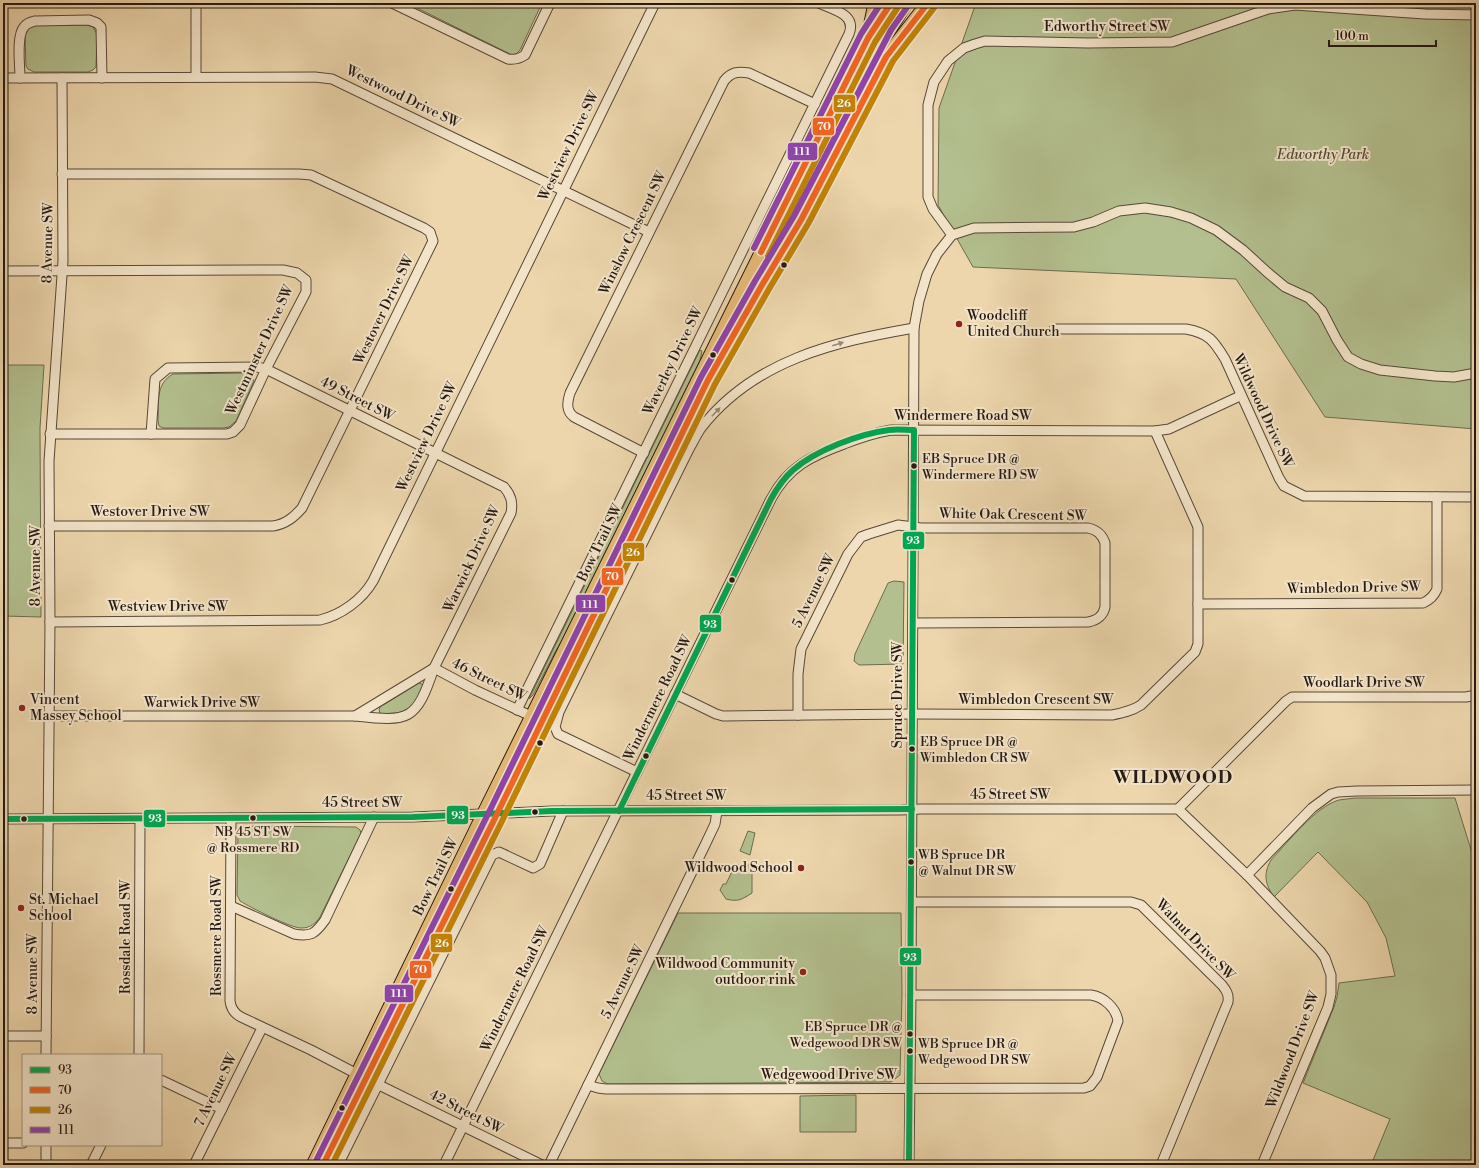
<svg xmlns="http://www.w3.org/2000/svg" width="1479" height="1168" font-family="'Libre Bodoni',serif">
  <style>
    .green { fill: #b3bf8e; stroke: #6c6c50 }
    .lines { fill: none; stroke-linecap: round; stroke-linejoin: round }
    .minor-casing { stroke: #574939; stroke-width: 11 }
    .major-casing { stroke: #251a13; stroke-width: 13 }
    .highway-casing { stroke: #251a13; stroke-width: 15 }
    .minor { stroke: #f3e4c9; stroke-width: 9 }
    .major { stroke: #e6bb76; stroke-width: 11 }
    .highway { stroke: #e6bb76; stroke-width: 13 }
    .bus-1-casing { stroke: #f3e4c9; stroke-width: 9 }
    .bus-2-casing { stroke: #f3e4c9; stroke-width: 9 }
    .bus-3-casing { stroke: #f3e4c9; stroke-width: 9 }
    .bus-4-casing { stroke: #f3e4c9; stroke-width: 9 }
    .bus-1 { stroke: #00a651; stroke-width: 6 }
    .bus-2 { stroke: #f26522; stroke-width: 6 }
    .bus-3 { stroke: #c28305; stroke-width: 6 }
    .bus-4 { stroke: #8e44ad; stroke-width: 6 }
    .oneway { fill: #968977 }
    .bus-dot { fill: #251a13; stroke: #f3e4c9; stroke-width: 1.5 }
    .poi-dot { fill: #8f2418; stroke: #f3e4c9; stroke-width: 1.5 }
    .labels { text-anchor: middle; dominant-baseline: central; stroke-width: 4; stroke-linejoin: round; paint-order: stroke }
    .bus-label { font-size: 13px; fill: #251a13; stroke: #f3e4c9; text-anchor: start }
    .street-label { font-size: 14px; fill: #251a13; stroke: #f3e4c9 }
    .park-label { font-size: 14px; font-style: italic; fill: #504c38; stroke: #f3e4c9 }
    .poi-label { font-size: 14px; fill: #251a13; stroke: #f3e4c9; text-anchor: start }
    .district-label { font-size: 18px; font-weight: bold; letter-spacing: 1px; fill: #251a13; stroke: #f3e4c9 }
    .line-badge { stroke: #f3e4c9; stroke-width: 1.5 }
    .badge-label { font-size: 11px; text-anchor: middle; font-weight: bold; fill: #fff }
  </style>
  <rect width="100%" height="100%" fill="#edd6ac"/>
  <filter id="stains"><feTurbulence type="fractalNoise" baseFrequency=".005" numOctaves="4"/><feColorMatrix values="0 0 0 0 .2 0 0 0 0 .09 0 0 0 0 .02 0 0 0 .5 -.17"/></filter>
  <radialGradient id="worn" r=".72"><stop offset=".6" stop-color="#630" stop-opacity="0"/><stop offset="1" stop-color="#630" stop-opacity=".3"/></radialGradient>
  <g class="green">
    <polygon points="407,3 542,3 520,50 516,54 512,55"/>
    <polygon points="976,3 1476,3 1476,429 1325,417 1236,279 973,267 938,205 939,108"/>
    <polygon points="35,25 87,25 93,27 97,34 96,67 93,70 88,72 34,72 28,69 26,66 25,35 28,29"/>
    <polygon points="700,350 702,351 700,361 570,628 555,652 533,695 529,699"/>
    <polygon points="3,365 44,365 40,428 41,617 3,616"/>
    <path d="M246 373 250 374 254 381 236 421 229 427 223 428H163L159 426 158 421C159 403 155 384 173 374Z"/>
    <polygon points="894,581 904,582 903,664 859,665 854,661 855,654 888,583"/>
    <path d="M419 683 424 685C421 690 419 699 416 703 407 713 391 717 380 713L379 710 380 707Z"/>
    <path d="M1355 798H1455L1476 866V1165H1371L1390 1119 1303 1083 1334 1007 1337 997 1339 983 1395 976 1386 938 1367 902 1318 852 1274 897C1265 884 1263 874 1271 860 1289 841 1315 807 1339 800 1344 799 1350 799 1355 798Z"/>
    <path d="M242 826 356 827 360 830 361 833 320 917C316 923 310 928 302 928 292 929 250 907 240 901L237 895 238 831 239 828Z"/>
    <polygon points="748,831 755,833 750,855 740,851"/>
    <path d="M735 865H752V893C741 900 738 902 726 899L720 890 723 884H726Z"/>
    <polygon points="678,913 901,913 902,994 900,1075 891,1082 608,1084 602,1081 599,1074"/>
    <polygon points="856,1095 856,1132 800,1132 800,1096"/>
  </g>
  <g class="lines">
    <g class="minor-casing">
      <g id="minor">
        <path d="M392 3 508 59C515 60 519 59 525 55L550 3"/>
        <polyline points="196,77 196,3"/>
        <polyline points="3,78 315,77 332,79 649,232"/>
        <path d="M20 78C20 65 16 36 24 27 27 23 30 22 35 21L89 20 97 23 101 27 102 78"/>
        <polyline points="952,235 933,209 928,197 928,105 934,82 948,61 964,48 975,44 985,41 1088,43 1172,42 1268,9 1295,5 1425,14 1476,15"/>
        <polyline points="3,271 283,270 297,273 306,280 306,292 266,369 240,425 233,432 227,434 50,434"/>
        <path d="M1054 329H1186C1209 333 1214 341 1225 359L1279 478 1284 486 1304 496 1476 497"/>
        <path d="M644 453 574 417C566 411 567 403 570 393L724 81C731 72 738 71 749 73L815 104"/>
        <path d="M49 526H273C286 524 294 517 302 508L433 241 430 232 424 228 311 175 299 174H62"/>
        <path d="M1198 604 1423 603C1430 600 1434 596 1437 589V497"/>
        <path d="M50 622 320 620C341 615 362 600 373 581L655 3"/>
        <polyline points="434,668 475,690 531,716"/>
        <path d="M675 694 716 714 723 716 913 714 1112 715C1122 713 1132 711 1141 705L1195 652 1198 644V527L1155 431"/>
        <path d="M517 710 849 34C857 14 833 10 819 3"/>
        <path d="M798 715V674L801 649 848 554 861 537 869 534 898 525 921 528H1088C1097 530 1102 534 1105 543V607C1103 616 1098 620 1088 622L913 623"/>
        <path d="M48 716H355C410 722 416 721 434 668L511 513C513 502 511 495 504 487L266 369 257 367 168 368 155 379 151 434"/>
        <polyline points="355,716 434,668"/>
        <path d="M637 772 558 734 555 727 559 712 689 449C693 442 697 434 701 428 754 360 834 342 914 328"/>
        <polyline points="1178,809 1286,701 1292,697 1466,697 1476,695"/>
        <path d="M231 818 230 1001C231 1009 235 1014 241 1017L311 1050 357 1074"/>
        <polyline points="3,819 413,817 552,811 901,810 921,809 1178,809 1247,875"/>
        <path d="M912 902H1131L1141 905 1222 985C1226 990 1229 994 1228 1002L1161 1165"/>
        <path d="M231 906 294 934C311 937 315 934 325 920L374 817"/>
        <polyline points="3,1036 46,1036"/>
        <polyline points="46,1055 50,622 49,461 63,261 62,78"/>
        <polyline points="139,1055 140,819"/>
        <polyline points="161,1080 222,1109"/>
        <polyline points="377,1084 542,1165"/>
        <path d="M588 1085 598 1088 606 1089 1084 1088 1090 1086 1097 1077 1118 1021C1116 1008 1104 997 1091 995H911"/>
        <polyline points="3,1143 23,1143"/>
        <polyline points="46,1165 46,1145"/>
        <polyline points="91,1165 101,1145"/>
        <polyline points="194,1165 262,1028"/>
        <polyline points="338,1165 492,855 499,852 533,868 540,864 563,811"/>
        <path d="M444 1165 771 499C788 467 811 456 844 444 859 438 874 433 891 430L1155 431 1169 429 1240 396"/>
        <polyline points="549,1165 706,843 715,824 717,811"/>
        <polyline points="909,1165 911,995 914,328 919,301 927,274 937,254 952,235 974,228 1074,227 1093,222 1119,211 1145,208 1171,212 1191,218 1216,230 1243,250 1267,272 1285,287 1309,298 1322,311 1337,340 1348,357 1361,364 1380,370 1435,376 1454,377 1476,373"/>
        <polyline points="1262,1165 1328,1007 1331,994 1331,975 1325,958 1320,951 1247,875 1312,808 1331,794 1338,792 1357,791 1476,790"/>
      </g>
    </g>
    <g class="major-casing">
      <g id="major">
        <polyline points="312,1165 482,815 843,85 868,38 891,3"/>
        <polyline points="323,1165 497,814 708,380 762,285 801,220 890,50"/>
      </g>
    </g>
    <g class="highway-casing">
      <g id="highway">
        <polyline points="868,38 875,3"/>
        <polyline points="886,57 928,3"/>
        <polyline points="845,135 855,96 878,48 906,3"/>
      </g>
    </g>
    <use href="#minor" class="minor"/>
    <use href="#major" class="major"/>
    <use href="#highway" class="highway"/>
    <g class="bus-1-casing">
      <g id="bus-1">
        <path d="M619 811 771 499C777 488 784 478 793 470 816 450 859 434 889 430 897 429 906 430 914 430L909 1165"/>
        <polyline points="3,819 413,817 552,811 912,809"/>
      </g>
    </g>
    <g class="bus-2-casing">
      <g id="bus-2">
        <polyline points="761,252 868,38 891,3"/>
        <polyline points="323,1165 497,814 708,380 762,285 801,220 886,57 928,3"/>
      </g>
    </g>
    <g class="bus-3-casing">
      <g id="bus-3">
        <polyline points="768,256 875,42 898,7"/>
        <polyline points="332,1165 504,817 715,384 769,289 808,224 893,61 934,8"/>
      </g>
    </g>
    <g class="bus-4-casing">
      <g id="bus-4">
        <polyline points="754,248 861,34 881,3"/>
        <polyline points="316,1161 490,810 701,377 755,281 794,216 891,30 910,3"/>
      </g>
    </g>
    <use href="#bus-1" class="bus-1"/>
    <use href="#bus-2" class="bus-2"/>
    <use href="#bus-3" class="bus-3"/>
    <use href="#bus-4" class="bus-4"/>
  </g>
  <defs><path id="oneway-solid" d="M-6-.8H1V-3.2L6.5 0L1 3.2V.8H-6Z"/></defs>
  <g class="oneway">
    <use href="#oneway-solid" transform="translate(838 344) rotate(-17)"/>
    <use href="#oneway-solid" transform="translate(716 412) rotate(-46)"/>
  </g>
  <g class="bus-dot">
    <circle cx="784" cy="265" r="3.5"/>
    <circle cx="713" cy="355" r="3.5"/>
    <circle cx="914" cy="466" r="3.5"/>
    <circle cx="732" cy="580" r="3.5"/>
    <circle cx="540" cy="743" r="3.5"/>
    <circle cx="912" cy="749" r="3.5"/>
    <circle cx="646" cy="756" r="3.5"/>
    <circle cx="535" cy="812" r="3.5"/>
    <circle cx="253" cy="818" r="3.5"/>
    <circle cx="24" cy="819" r="3.5"/>
    <circle cx="911" cy="862" r="3.5"/>
    <circle cx="451" cy="889" r="3.5"/>
    <circle cx="910" cy="1034" r="3.5"/>
    <circle cx="910" cy="1051" r="3.5"/>
    <circle cx="342" cy="1108" r="3.5"/>
  </g>
  <g class="poi-dot">
    <circle cx="959" cy="324" r="4"/>
    <circle cx="22" cy="708" r="4"/>
    <circle cx="801" cy="868" r="4"/>
    <circle cx="21" cy="908" r="4"/>
    <circle cx="803" cy="972" r="4"/>
  </g>
  <g class="labels">
    <g class="bus-label">
      <text x="922" y="459">EB Spruce DR @<tspan x="922" dy="16">Windermere RD SW</tspan></text>
      <text x="920" y="742">EB Spruce DR @<tspan x="920" dy="16">Wimbledon CR SW</tspan></text>
      <text x="253" y="832" text-anchor="middle">NB 45 ST SW<tspan x="253" dy="16">@ Rossmere RD</tspan></text>
      <text x="918" y="855">WB Spruce DR<tspan x="918" dy="16">@ Walnut DR SW</tspan></text>
      <text x="902" y="1027" text-anchor="end">EB Spruce DR @<tspan x="902" dy="16">Wedgewood DR SW</tspan></text>
      <text x="918" y="1044">WB Spruce DR @<tspan x="918" dy="16">Wedgewood DR SW</tspan></text>
    </g>
    <g class="street-label">
      <text x="1107" y="27">Edworthy Street SW</text>
      <text transform="translate(403 97) rotate(26)">Westwood Drive SW</text>
      <text transform="translate(569 146) rotate(-64)">Westview Drive SW</text>
      <text transform="translate(633 233) rotate(-64)">Winslow Crescent SW</text>
      <text transform="translate(48 243) rotate(-89)">8 Avenue SW</text>
      <text transform="translate(384 310) rotate(-64)">Westover Drive SW</text>
      <text transform="translate(260 350) rotate(-65)">Westminster Drive SW</text>
      <text transform="translate(673 361) rotate(-64)">Waverley Drive SW</text>
      <text transform="translate(357 399) rotate(27)">49 Street SW</text>
      <text transform="translate(1263 411) rotate(65)">Wildwood Drive SW</text>
      <text x="963" y="416">Windermere Road SW</text>
      <text transform="translate(427 437) rotate(-64)">Westview Drive SW</text>
      <text x="150" y="512">Westover Drive SW</text>
      <text transform="translate(1013 515) rotate(1)">White Oak Crescent SW</text>
      <text transform="translate(600 543) rotate(-64)">Bow Trail SW</text>
      <text transform="translate(472 559) rotate(-65)">Warwick Drive SW</text>
      <text transform="translate(36 566) rotate(-90)">8 Avenue SW</text>
      <text transform="translate(1354 588) rotate(-1)">Wimbledon Drive SW</text>
      <text transform="translate(814 591) rotate(-64)">5 Avenue SW</text>
      <text x="168" y="607">Westview Drive SW</text>
      <text transform="translate(489 680) rotate(26)">46 Street SW</text>
      <text x="1364" y="683">Woodlark Drive SW</text>
      <text transform="translate(898 695) rotate(-90)">Spruce Drive SW</text>
      <text transform="translate(658 698) rotate(-64)">Windermere Road SW</text>
      <text x="1036" y="700">Wimbledon Crescent SW</text>
      <text x="202" y="703">Warwick Drive SW</text>
      <text x="1010" y="795">45 Street SW</text>
      <text x="686" y="796">45 Street SW</text>
      <text x="362" y="803">45 Street SW</text>
      <text transform="translate(436 877) rotate(-64)">Bow Trail SW</text>
      <text transform="translate(217 936) rotate(-90)">Rossmere Road SW</text>
      <text transform="translate(126 937) rotate(-90)">Rossdale Road SW</text>
      <text transform="translate(1195 940) rotate(46)">Walnut Drive SW</text>
      <text transform="translate(33 974) rotate(-90)">8 Avenue SW</text>
      <text transform="translate(623 982) rotate(-64)">5 Avenue SW</text>
      <text transform="translate(515 989) rotate(-64)">Windermere Road SW</text>
      <text transform="translate(1293 1050) rotate(-69)">Wildwood Drive SW</text>
      <text x="829" y="1075">Wedgewood Drive SW</text>
      <text transform="translate(216 1090) rotate(-64)">7 Avenue SW</text>
      <text transform="translate(466 1112) rotate(27)">42 Street SW</text>
    </g>
    <g class="park-label">
      <text x="1323" y="155">Edworthy Park</text>
    </g>
    <g class="poi-label">
      <text x="967" y="316">Woodcliff<tspan x="967" dy="16">United Church</tspan></text>
      <text x="30" y="700">Vincent<tspan x="30" dy="16">Massey School</tspan></text>
      <text x="793" y="868" text-anchor="end">Wildwood School</text>
      <text x="29" y="900">St. Michael<tspan x="29" dy="16">School</tspan></text>
      <text x="795" y="964" text-anchor="end">Wildwood Community<tspan x="795" dy="16">outdoor rink</tspan></text>
    </g>
    <g class="district-label">
      <text x="1173" y="777">WILDWOOD</text>
    </g>
  </g>
  <g class="line-badge">
    <rect x="833" y="94" width="23" height="19" rx="4" fill="#c28305"/>
    <rect x="812" y="117" width="23" height="19" rx="4" fill="#f26522"/>
    <rect x="787" y="142" width="31" height="19" rx="4" fill="#8e44ad"/>
    <rect x="902" y="531" width="23" height="19" rx="4" fill="#00a651"/>
    <rect x="622" y="542" width="23" height="20" rx="4" fill="#c28305"/>
    <rect x="601" y="567" width="23" height="19" rx="4" fill="#f26522"/>
    <rect x="575" y="594" width="31" height="19" rx="4" fill="#8e44ad"/>
    <rect x="699" y="614" width="23" height="19" rx="4" fill="#00a651"/>
    <rect x="446" y="805" width="23" height="20" rx="4" fill="#00a651"/>
    <rect x="143" y="809" width="23" height="19" rx="4" fill="#00a651"/>
    <rect x="430" y="933" width="23" height="20" rx="4" fill="#c28305"/>
    <rect x="899" y="947" width="23" height="19" rx="4" fill="#00a651"/>
    <rect x="409" y="960" width="23" height="19" rx="4" fill="#f26522"/>
    <rect x="384" y="984" width="30" height="19" rx="4" fill="#8e44ad"/>
  </g>
  <g class="badge-label">
    <text x="844" y="107">26</text>
    <text x="824" y="130">70</text>
    <text x="802" y="155">111</text>
    <text x="913" y="544">93</text>
    <text x="633" y="556">26</text>
    <text x="612" y="580">70</text>
    <text x="590" y="608">111</text>
    <text x="710" y="628">93</text>
    <text x="458" y="819">93</text>
    <text x="155" y="822">93</text>
    <text x="442" y="947">26</text>
    <text x="910" y="961">93</text>
    <text x="420" y="973">70</text>
    <text x="399" y="997">111</text>
  </g>
  <rect width="1479" height="1168" fill="none" stroke="#edd6ac" stroke-width="16"/>
  <rect x="4" y="4" width="1471" height="1160" fill="none" stroke="#251a13" stroke-width="2"/>
  <rect x="8" y="8" width="1463" height="1152" fill="none" stroke="#251a13"/>
  <rect x="22" y="1054" width="140" height="92" fill="#f3e4c9" stroke="#a19380"/>
  <rect x="30" y="1067" width="20" height="6" fill="#00a651" stroke="#a19380"/>
  <text x="58" y="1074" font-size="12" fill="#251a13">93</text>
  <rect x="30" y="1087" width="20" height="6" fill="#f26522" stroke="#a19380"/>
  <text x="58" y="1094" font-size="12" fill="#251a13">70</text>
  <rect x="30" y="1107" width="20" height="6" fill="#c28305" stroke="#a19380"/>
  <text x="58" y="1114" font-size="12" fill="#251a13">26</text>
  <rect x="30" y="1127" width="20" height="6" fill="#8e44ad" stroke="#a19380"/>
  <text x="58" y="1134" font-size="12" fill="#251a13">111</text>
  <path d="M1329 40v6h107v-6" fill="none" stroke="#251a13" stroke-width="2"/>
  <text x="1335" y="40" font-size="12" fill="#251a13" stroke="#f3e4c9" stroke-width="3" paint-order="stroke">100 m</text>
  <rect width="100%" height="100%" filter="url(#stains)"/>
  <rect width="100%" height="100%" fill="url(#worn)"/>
</svg>
